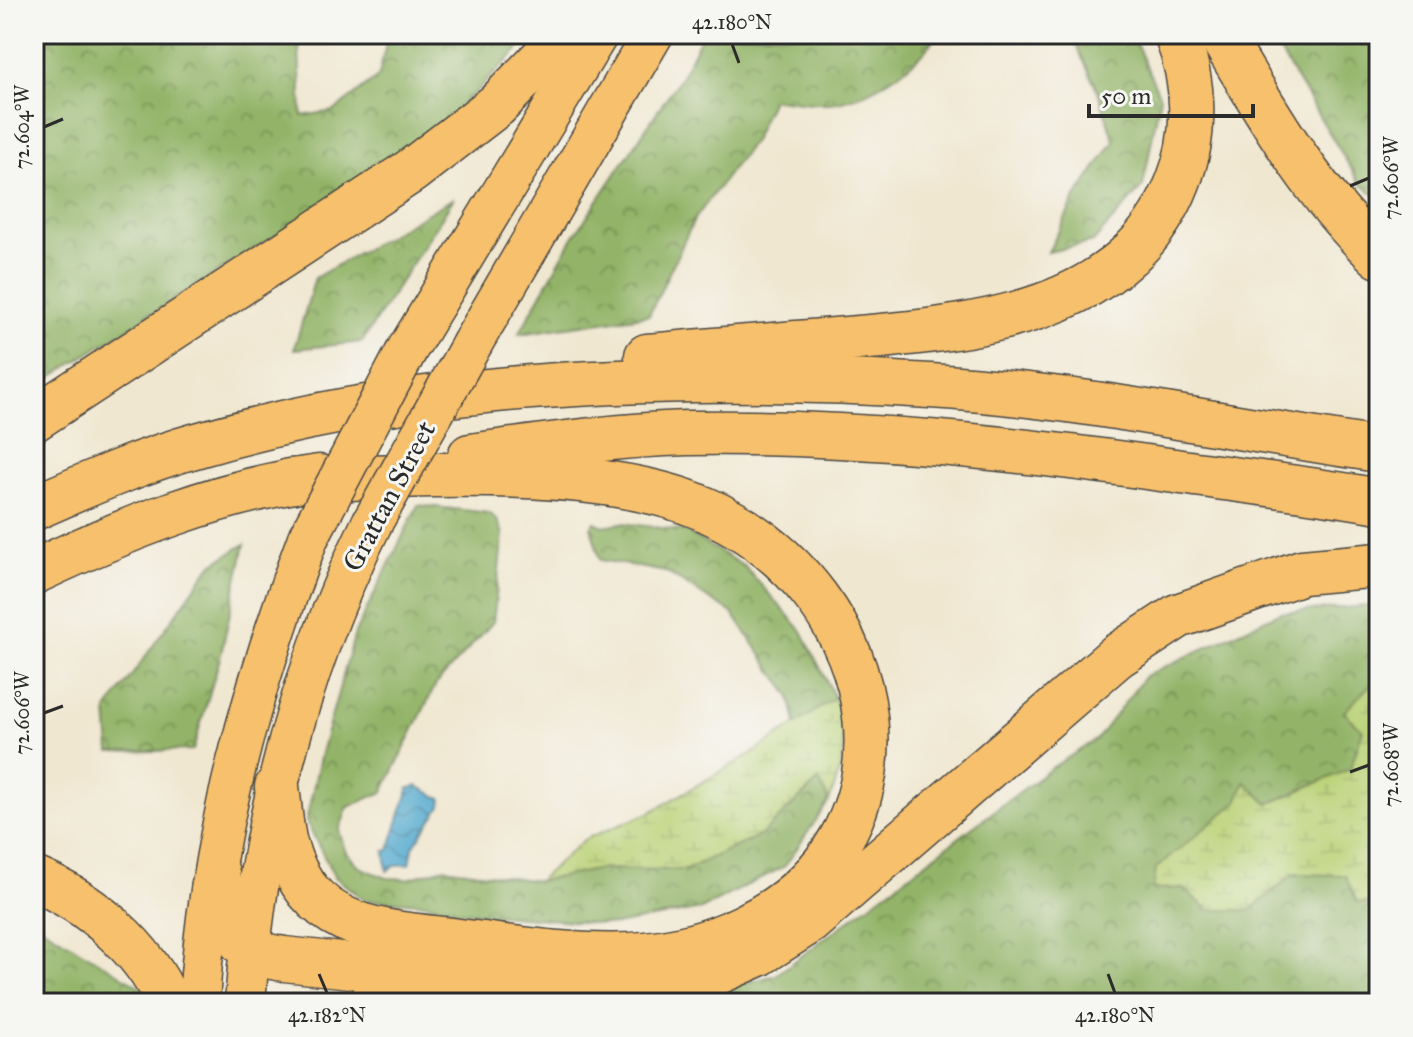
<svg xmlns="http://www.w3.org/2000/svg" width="1413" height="1037" font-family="'IM FELL Great Primer',serif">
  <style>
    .forest { fill: url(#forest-crowns); stroke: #5f7049; stroke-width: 2 }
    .wetland { fill: url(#wetland-marsh); stroke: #727e50; stroke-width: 2 }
    .water { fill: url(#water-waves); stroke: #3e6a7c; stroke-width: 2 }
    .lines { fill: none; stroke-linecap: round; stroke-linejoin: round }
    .major-casing { stroke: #494744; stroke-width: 43 }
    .highway-casing { stroke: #494744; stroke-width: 47 }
    .major { stroke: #f7c06c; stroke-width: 40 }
    .highway { stroke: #f7c06c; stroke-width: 44 }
    .major-bridge-casing { stroke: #494744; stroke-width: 43; stroke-linecap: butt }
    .major-bridge { stroke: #f7c06c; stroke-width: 40 }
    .ticks { fill: none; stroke: #2b2b2b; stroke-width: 3 }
    .labels { text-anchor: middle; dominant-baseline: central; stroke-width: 6; stroke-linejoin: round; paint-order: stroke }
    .street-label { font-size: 28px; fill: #2b2b2b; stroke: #f6f6f2 }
    .neatline { fill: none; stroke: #2b2b2b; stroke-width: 3 }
    .ticks-label { font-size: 20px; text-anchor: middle; fill: #2b2b2b }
  </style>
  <defs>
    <pattern id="forest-crowns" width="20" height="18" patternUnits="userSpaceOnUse" patternTransform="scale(2)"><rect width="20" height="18" fill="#93b467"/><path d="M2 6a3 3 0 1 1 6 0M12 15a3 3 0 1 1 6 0" fill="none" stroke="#789355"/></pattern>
    <pattern id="wetland-marsh" width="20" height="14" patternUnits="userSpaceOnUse" patternTransform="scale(2)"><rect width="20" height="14" fill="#bad276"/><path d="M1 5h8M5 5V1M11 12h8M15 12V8" fill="none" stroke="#a0b466"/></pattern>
    <pattern id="water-waves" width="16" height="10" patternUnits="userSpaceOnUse" patternTransform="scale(2)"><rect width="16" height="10" fill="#51a9ce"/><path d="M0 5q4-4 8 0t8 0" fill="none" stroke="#438aa7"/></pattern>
  </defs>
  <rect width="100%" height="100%" fill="#f6f6f2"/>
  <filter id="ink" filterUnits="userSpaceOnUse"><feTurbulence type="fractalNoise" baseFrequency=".0125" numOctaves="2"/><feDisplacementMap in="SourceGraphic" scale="16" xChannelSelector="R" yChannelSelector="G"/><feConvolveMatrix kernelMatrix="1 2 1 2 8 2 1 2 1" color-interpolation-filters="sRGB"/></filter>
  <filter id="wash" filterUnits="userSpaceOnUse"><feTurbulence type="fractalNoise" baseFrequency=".006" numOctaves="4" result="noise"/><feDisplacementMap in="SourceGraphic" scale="32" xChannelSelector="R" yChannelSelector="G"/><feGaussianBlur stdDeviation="1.8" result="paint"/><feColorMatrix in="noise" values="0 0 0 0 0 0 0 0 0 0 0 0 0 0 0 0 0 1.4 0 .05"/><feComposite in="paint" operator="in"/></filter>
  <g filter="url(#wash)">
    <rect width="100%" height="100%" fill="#f0e7d0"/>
    <g class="forest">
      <polygon points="34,34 303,34 299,50 302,116 334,111 379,76 388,34 528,34 517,51 428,139 34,388"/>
      <path d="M703 34H938C919 65 866 100 829 103 810 104 790 100 772 99L753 141 694 220 649 315 519 334 572 239 681 76Z"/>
      <polygon points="1071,34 1132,34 1160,97 1143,186 1093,242 1048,252 1075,199 1114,141 1098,91"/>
      <polygon points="1269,34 1379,34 1379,198 1360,183"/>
      <polygon points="454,198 362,342 294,349 315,278"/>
      <polygon points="418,505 489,513 497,520 503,534 493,622 436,684 383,792 348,807 339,830 345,851 359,867 387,878 408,879 444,868 538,881 600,869 685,870 761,835 820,780 829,801 785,866 701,909 615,925 456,911 426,903 364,900 334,876 306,821 321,753 355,633"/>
      <polygon points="595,522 603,526 622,523 685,531 745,567 802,631 835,698 796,724 790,696 732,613 666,572 600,560 591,527"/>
      <polygon points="245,544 221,654 193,750 110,752 107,710 211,565"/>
      <polygon points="1379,605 1379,676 1344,712 1363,730 1350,769 1268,804 1245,782 1237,802 1157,868 1153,889 1183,888 1209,910 1250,910 1293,874 1346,875 1357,902 1379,904 1379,1003 659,1003 776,975 1053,767 1097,739 1145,676 1279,613"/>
      <polygon points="34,922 142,988 144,1003 34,1003"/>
    </g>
    <g class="wetland">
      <polygon points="1379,676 1379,904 1357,902 1345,875 1293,874 1250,910 1209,910 1183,888 1153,889 1156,868 1237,802 1245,782 1268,804 1350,769 1363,730 1344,712"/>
      <path d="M835 698C846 741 846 760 829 801L819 780 761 835 685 870 600 869 538 881 585 839 649 813 756 751Z"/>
    </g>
    <polygon class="water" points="417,786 442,799 441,806 413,847 410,864 396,865 387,871 385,851 389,850 409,788"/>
  </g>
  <g filter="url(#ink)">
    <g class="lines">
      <g class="major-casing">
        <g id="major">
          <polyline points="473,342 653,34"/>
          <polyline points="407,350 598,34"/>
          <path d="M199 1003C208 843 252 687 308 538"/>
          <path d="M245 1003C257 835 297 674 372 523"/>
        </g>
      </g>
      <g class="highway-casing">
        <g id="highway">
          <path d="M1220 34C1267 113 1312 193 1379 256"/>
          <path d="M647 356C710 350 772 345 835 340 960 329 1125 320 1178 182 1197 135 1195 81 1176 34"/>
          <polyline points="34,419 411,171 497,105 566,34"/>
          <path d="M470 456C542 446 614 435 687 433 850 430 1014 448 1175 471 1243 481 1311 489 1379 501"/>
          <path d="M34 508C88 484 143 460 201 444 429 377 694 372 930 386 1081 395 1230 428 1379 450"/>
          <path d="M34 572C125 529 219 491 319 477"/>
          <path d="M277 787C280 806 280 828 286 847 312 934 384 931 459 941 550 952 643 971 730 933 938 844 891 591 705 509 598 462 406 475 289 481"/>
          <path d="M217 873C221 900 226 935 253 951 261 956 274 957 284 959L514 983 624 989 680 983 716 973 759 954 809 922 1117 656 1178 616 1302 572 1379 565"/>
          <path d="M34 879C90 902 144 947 168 1003"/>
          <polyline points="371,1003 405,990 439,985"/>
        </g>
      </g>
      <use href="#major" class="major"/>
      <use href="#highway" class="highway"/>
      <g class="major-bridge-casing">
        <g id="major-bridge">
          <polyline points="372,523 473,342"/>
          <polyline points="308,538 407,350"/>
        </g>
      </g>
      <use href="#major-bridge" class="major-bridge"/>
    </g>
  </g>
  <path class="ticks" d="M732 44 739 63M44 127 63 119M1350 186 1369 178M44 713 63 706M1350 772 1369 765M319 974 327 993M1108 974 1115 993"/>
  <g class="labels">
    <g class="street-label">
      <text transform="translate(389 496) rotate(-62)">Grattan Street</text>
    </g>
  </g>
  <rect width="1413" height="1037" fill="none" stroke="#f6f6f2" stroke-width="88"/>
  <path d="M1089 104v12h164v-12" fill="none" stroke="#2b2b2b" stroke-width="4"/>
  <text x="1101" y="104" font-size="24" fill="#2b2b2b" stroke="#f6f6f2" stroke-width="6" paint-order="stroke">50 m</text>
  <rect x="44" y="44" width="1325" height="949" class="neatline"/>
  <g class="ticks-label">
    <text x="732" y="29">42.180°N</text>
    <text transform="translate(22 127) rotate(-90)" y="7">72.604°W</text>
    <text transform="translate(1391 178) rotate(-90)" y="7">72.606°W</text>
    <text transform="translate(22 713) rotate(-90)" y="7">72.606°W</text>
    <text transform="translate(1391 765) rotate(-90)" y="7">72.608°W</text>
    <text x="327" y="1022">42.182°N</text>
    <text x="1115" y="1022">42.180°N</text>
  </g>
</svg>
